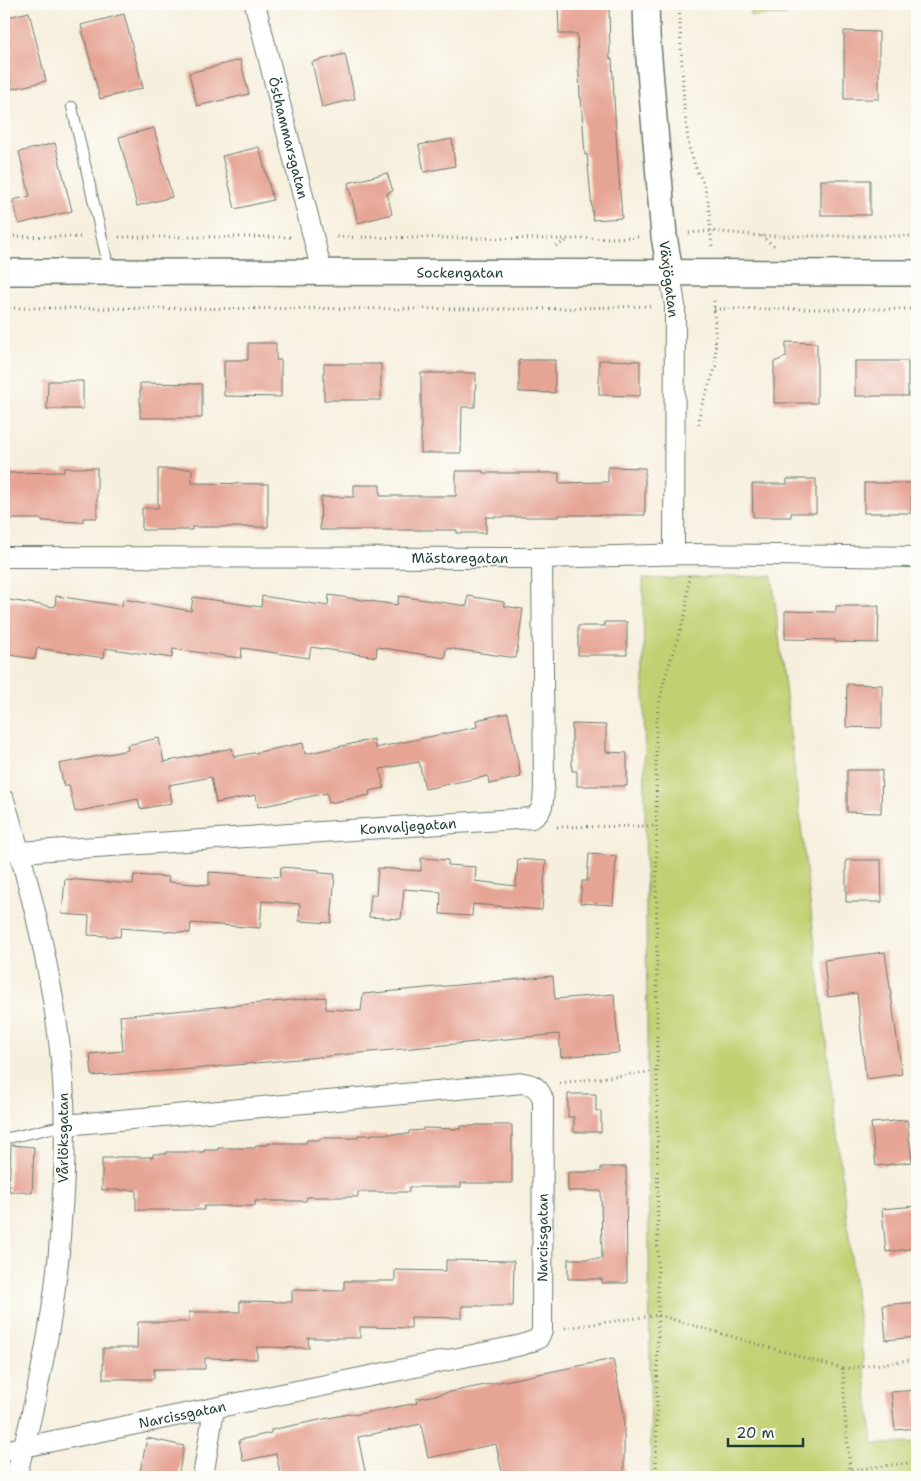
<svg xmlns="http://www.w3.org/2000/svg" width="921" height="1481" font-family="'Shantell Sans',sans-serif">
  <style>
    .green { fill: #c1d072; stroke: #708653 }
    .building { fill: #e6a495 }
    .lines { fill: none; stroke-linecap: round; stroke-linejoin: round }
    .service-casing { stroke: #6a7b6f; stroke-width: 12 }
    .minor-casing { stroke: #6a7b6f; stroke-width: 22 }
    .tertiary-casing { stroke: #6a7b6f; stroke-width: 28 }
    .path { stroke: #6a7b6f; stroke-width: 3; stroke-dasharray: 1 4; stroke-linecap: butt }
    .service { stroke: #fff; stroke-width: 10 }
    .minor { stroke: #fff; stroke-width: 20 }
    .tertiary { stroke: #fff; stroke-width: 25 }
    .labels { text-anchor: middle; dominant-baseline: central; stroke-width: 4; stroke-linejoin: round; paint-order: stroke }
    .street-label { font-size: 14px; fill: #1f3d34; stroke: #fdfcf7 }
  </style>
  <rect width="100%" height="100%" fill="#fdfcf7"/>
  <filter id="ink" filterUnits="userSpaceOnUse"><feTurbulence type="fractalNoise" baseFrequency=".02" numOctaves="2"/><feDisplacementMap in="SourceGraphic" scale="10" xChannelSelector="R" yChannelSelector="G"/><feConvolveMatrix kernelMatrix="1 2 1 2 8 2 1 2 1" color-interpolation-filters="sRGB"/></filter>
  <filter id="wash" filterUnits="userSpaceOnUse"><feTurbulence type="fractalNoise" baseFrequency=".0096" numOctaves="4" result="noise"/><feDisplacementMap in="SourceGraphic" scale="20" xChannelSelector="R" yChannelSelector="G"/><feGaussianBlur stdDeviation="1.12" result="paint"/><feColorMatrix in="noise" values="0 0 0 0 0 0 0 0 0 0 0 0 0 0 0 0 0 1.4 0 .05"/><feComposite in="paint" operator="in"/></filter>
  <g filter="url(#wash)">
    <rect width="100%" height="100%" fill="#f6efdd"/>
    <g class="green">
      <polygon points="751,4 786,4 786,15 751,16"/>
      <polygon points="772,576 873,1444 917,1443 917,1477 651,1477 643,579"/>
    </g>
    <g id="blocks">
      <g class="building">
        <polygon points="558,4 609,4 610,59 612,59 617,152 622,218 593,220 587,154 585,155 581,98 580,98 577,34 559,34"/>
        <polygon points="29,12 46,81 12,89 4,55 4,18"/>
        <polygon points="124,14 143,88 100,99 81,25"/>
        <polygon points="844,31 879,32 879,99 844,99"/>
        <polygon points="345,54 355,99 322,107 312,62"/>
        <polygon points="240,60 249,94 197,106 189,73"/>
        <polygon points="154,128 172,197 137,206 119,137"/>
        <polygon points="452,139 455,166 424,172 419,145"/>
        <polygon points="55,143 72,211 19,224 13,200 30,196 19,152"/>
        <polygon points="259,147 273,200 235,209 222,156"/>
        <polygon points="387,173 393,191 387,193 392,214 358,223 348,183"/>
        <rect x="821" y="180" width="49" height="35"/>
        <polygon points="786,342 817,343 817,403 774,403 774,362 786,357"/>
        <polygon points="248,343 276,343 276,360 281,360 281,397 224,396 224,360 248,360"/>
        <polygon points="519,360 555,360 555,393 519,392"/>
        <polygon points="599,360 640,361 640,396 599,395"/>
        <rect x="855" y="361" width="53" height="35"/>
        <rect x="324" y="364" width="57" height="36"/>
        <polygon points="421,373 476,373 475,407 462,407 461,453 421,453"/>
        <polygon points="48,381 83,381 83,409 47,409"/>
        <polygon points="140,383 202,384 202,418 140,418"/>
        <polygon points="608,467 645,468 645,515 559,515 559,517 486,517 486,533 457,533 457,530 320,530 321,497 354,497 354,485 380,485 380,496 456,496 456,471 483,471 483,473 559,473 559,483 608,482"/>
        <polygon points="64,468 97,468 97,518 83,518 83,522 42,521 42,519 4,519 4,473 64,472"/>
        <polygon points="158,469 192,469 192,483 268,484 268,527 192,527 192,530 142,530 142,508 158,508"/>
        <polygon points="787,479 816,479 816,513 791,513 791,517 753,517 752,484 787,484"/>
        <rect x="864" y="483" width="47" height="30"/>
        <polygon points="329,595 397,605 399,596 467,606 468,596 504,602 504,606 523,609 516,658 446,648 445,658 377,647 376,657 311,647 309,658 242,648 241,658 173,649 172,658 105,648 104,658 37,648 35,659 4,654 4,638 9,600 55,607 56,596 122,606 123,599 191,611 193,597 261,607 262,596 328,606"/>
        <polygon points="836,606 879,606 878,643 835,642 835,640 785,639 785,611 836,612"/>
        <polygon points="604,622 627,622 627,655 578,655 578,626 605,626"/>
        <polygon points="847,684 882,685 882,728 846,727"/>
        <polygon points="508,713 521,777 489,784 488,776 425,789 419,762 380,769 384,788 369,791 370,795 329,803 327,793 258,807 256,795 216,803 211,777 169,785 172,803 140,809 138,799 75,812 69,785 64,787 59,764 128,750 127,745 159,738 164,762 232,748 234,757 303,743 305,754 374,739 375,748 477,727 476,720"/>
        <polygon points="572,724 606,725 606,752 627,753 627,786 577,786 577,771 572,771"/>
        <polygon points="847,770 882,770 881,813 847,812"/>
        <polygon points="589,854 616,856 613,905 580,903 582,881 587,881"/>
        <polygon points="421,858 448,860 448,865 476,867 475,881 516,886 518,859 546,861 542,910 473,904 472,916 440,914 441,892 404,889 401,919 369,917 371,895 376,895 378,868 421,871"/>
        <polygon points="846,860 881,860 882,902 846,902"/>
        <polygon points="281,867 319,870 319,873 335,874 331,923 299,921 300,904 262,901 260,928 191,923 190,933 121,928 120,937 88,935 89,916 62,914 65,879 133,884 134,875 169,877 168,882 209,885 209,872 280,877"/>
        <polygon points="885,952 902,1074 866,1079 857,993 828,997 824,960"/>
        <polygon points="553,976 555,999 614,994 619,1053 594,1055 594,1054 561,1057 559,1034 183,1070 92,1076 90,1054 123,1051 120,1016 326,997 326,1009 361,1011 363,994"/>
        <polygon points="568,1094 596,1094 596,1111 601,1111 601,1132 574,1132 574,1117 568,1117"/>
        <polygon points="907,1120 912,1162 876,1166 871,1123"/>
        <polygon points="475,1125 512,1125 512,1183 461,1183 461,1187 409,1187 409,1192 358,1192 358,1197 307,1197 306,1201 255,1201 255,1206 204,1206 204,1210 136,1210 136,1190 102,1190 102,1158 114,1158 115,1157 153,1157 153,1154 166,1154 166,1152 204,1152 204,1150 218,1150 218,1148 255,1148 256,1145 268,1145 269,1143 306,1143 307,1140 320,1140 320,1138 358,1138 358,1135 372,1135 371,1134 409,1134 409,1131 423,1130 423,1128 461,1129 461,1126 475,1126"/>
        <polygon points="11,1145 34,1147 32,1193 9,1191"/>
        <polygon points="601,1167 626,1167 627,1283 602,1283 602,1279 568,1279 568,1259 602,1259 601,1191 568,1191 568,1172 601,1172"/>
        <polygon points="917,1206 917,1248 886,1252 882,1209"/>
        <polygon points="446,1260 514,1261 513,1306 462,1306 462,1318 411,1317 411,1328 360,1327 360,1338 308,1338 309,1348 257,1347 257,1359 205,1358 205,1369 154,1369 154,1379 103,1379 103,1348 137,1348 138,1322 189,1322 189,1312 240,1312 240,1301 292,1302 292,1290 344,1291 344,1281 395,1281 395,1270 446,1271"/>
        <polygon points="917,1302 917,1337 886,1340 883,1305"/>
        <polygon points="613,1359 624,1414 624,1477 503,1477 496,1444 428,1458 421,1424 358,1437 365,1471 337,1477 281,1477 276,1454 243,1461 239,1440 271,1433 271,1430 353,1413 354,1415 417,1403 416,1399"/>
        <polygon points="917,1390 917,1428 895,1430 891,1392"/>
        <polygon points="147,1438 184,1446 178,1477 139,1477"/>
      </g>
    </g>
  </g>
  <g filter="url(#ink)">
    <use href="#blocks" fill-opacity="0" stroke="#6a7b6f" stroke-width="1"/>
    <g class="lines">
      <g class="service-casing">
        <g id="service">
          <polyline points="72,107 106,256 107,272"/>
          <polyline points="4,857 20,852"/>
          <polyline points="4,1139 65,1125"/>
        </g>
      </g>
      <g class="minor-casing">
        <g id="minor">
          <path id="s1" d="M255 4 322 272"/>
          <polyline points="670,272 675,306 674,554"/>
          <path id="s2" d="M4 557 542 558 690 554 917 557"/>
          <path d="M4 800C32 890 56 986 63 1081 66 1124 65 1167 62 1209 60 1229 60 1250 57 1270 50 1340 34 1409 16 1477"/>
          <path id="s3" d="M20 852 532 818C544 812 543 801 544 788L542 558"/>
          <path id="s4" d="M4 1451 522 1345 538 1339 542 1331 543 1100C540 1089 533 1084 523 1083L65 1125"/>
          <polyline points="203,1477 214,1409"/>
        </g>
      </g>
      <g class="tertiary-casing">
        <g id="tertiary">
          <polyline points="646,4 647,35 664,236 670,272"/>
          <path id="s5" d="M4 272 917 273"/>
        </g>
      </g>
      <g class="path">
        <polyline points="679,4 684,106 689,148 697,171 703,182 708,199 712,249"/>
        <polyline points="689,233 712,231 761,236 917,236"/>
        <polyline points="4,236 83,237"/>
        <polyline points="761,236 776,247"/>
        <polyline points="119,237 291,237"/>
        <polyline points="337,237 571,239 641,237"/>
        <polyline points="556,246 568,240"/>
        <polyline points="4,308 537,309 653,306"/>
        <polyline points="714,309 917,309"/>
        <polyline points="699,424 700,410 716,366 714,298"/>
        <polyline points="557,827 655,826"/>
        <polyline points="560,1083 656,1071"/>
        <polyline points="565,1328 658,1315 843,1369 845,1415 850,1470 853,1477"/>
        <polyline points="843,1369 917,1359"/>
        <polyline points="656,1477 658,1315 656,732 658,708 664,681 686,612 689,575"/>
        <polyline points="833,1477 850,1470 917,1462"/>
      </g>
      <use href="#service" class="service"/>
      <use href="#minor" class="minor"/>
      <use href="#tertiary" class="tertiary"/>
    </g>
  </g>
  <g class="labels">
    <g class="street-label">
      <text stroke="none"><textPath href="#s1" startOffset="138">Östhammarsgatan</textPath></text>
      <text stroke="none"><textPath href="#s5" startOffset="456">Sockengatan</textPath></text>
      <text transform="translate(669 279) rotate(83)">Växjögatan</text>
      <text stroke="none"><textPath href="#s2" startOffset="456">Mästaregatan</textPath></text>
      <text stroke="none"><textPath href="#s3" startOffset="389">Konvaljegatan</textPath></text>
      <text transform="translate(63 1138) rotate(-90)">Vårlöksgatan</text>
      <text stroke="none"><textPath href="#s4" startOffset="648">Narcissgatan</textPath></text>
      <text stroke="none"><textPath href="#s4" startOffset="182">Narcissgatan</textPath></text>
    </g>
  </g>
  <rect width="921" height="1481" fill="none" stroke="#fdfcf7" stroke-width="20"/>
  <path d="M728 1438v8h75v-8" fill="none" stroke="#1f3d34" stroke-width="2.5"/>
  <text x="736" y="1438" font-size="15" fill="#1f3d34" stroke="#fdfcf7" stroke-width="4" paint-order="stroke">20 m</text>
</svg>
